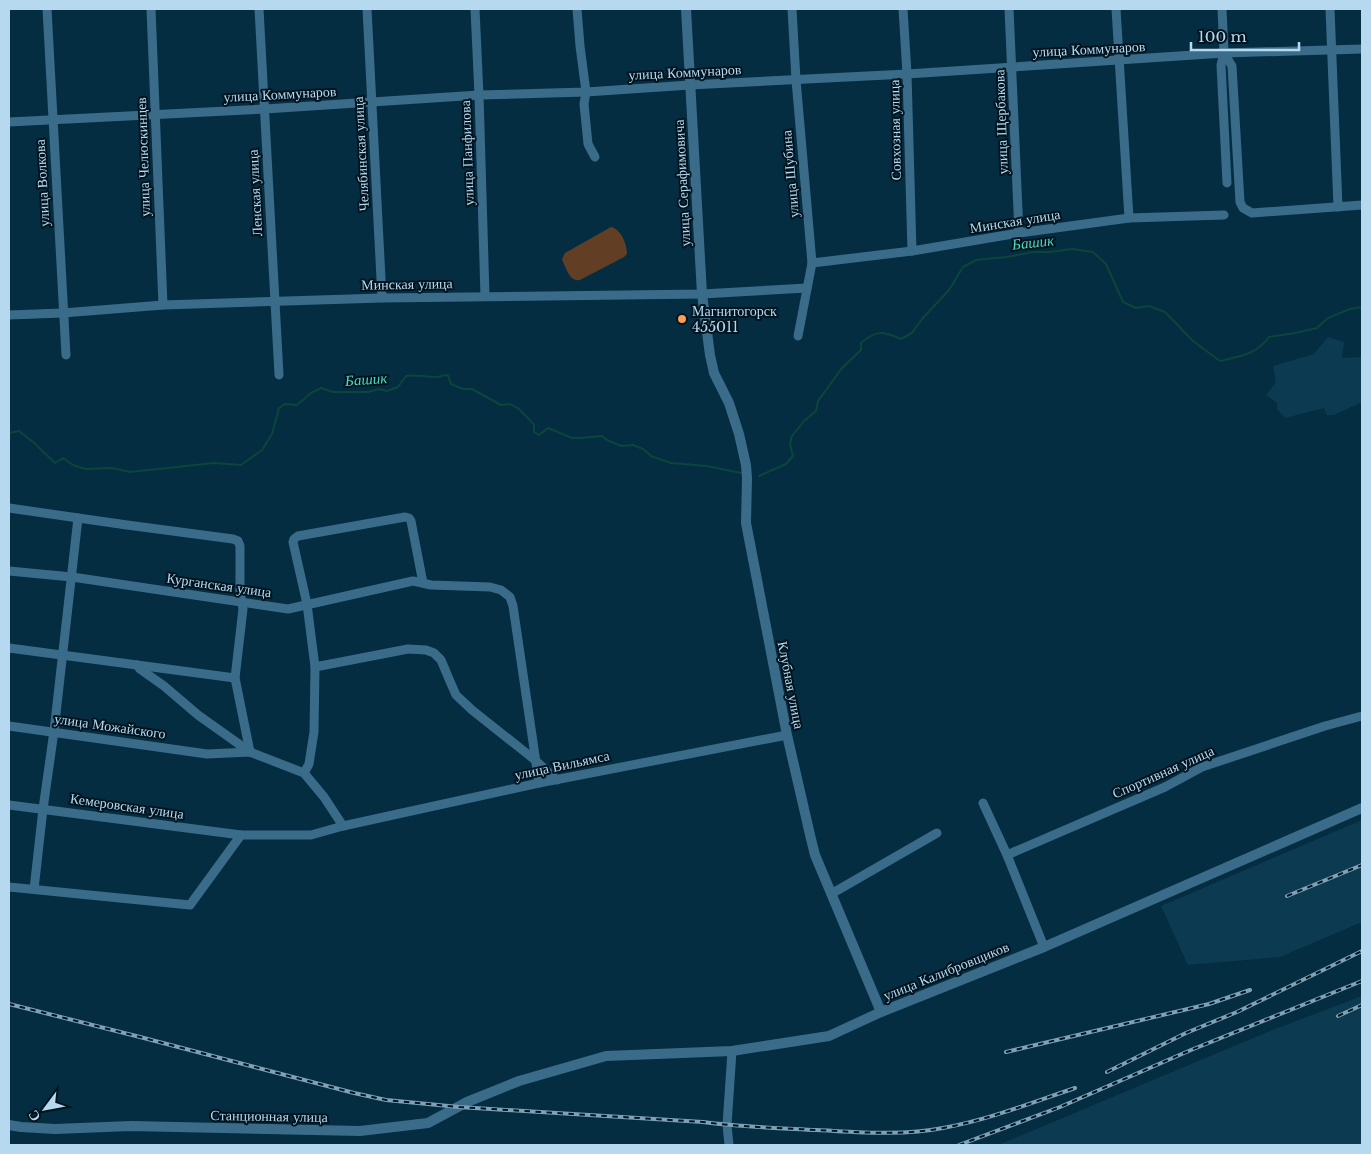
<svg xmlns="http://www.w3.org/2000/svg" width="1371" height="1154" font-family="'Libre Baskerville',serif">
  <style>
    .built { fill: #0b3a51 }
    .green { fill: #623e24 }
    .lines { fill: none; stroke-linecap: round; stroke-linejoin: round }
    .stream { stroke: #0c453a; stroke-width: 2 }
    .minor { stroke: #3a6c8a; stroke-width: 9 }
    .tertiary { stroke: #3a6c8a; stroke-width: 10 }
    .rail-casing { stroke: #7da2b8; stroke-width: 4 }
    .rail { stroke: #001420; stroke-width: 2; stroke-dasharray: 5.5; stroke-linecap: butt }
    .poi-dot { fill: #fc9d54; stroke: #001420; stroke-width: 2 }
    .labels { text-anchor: middle; dominant-baseline: central; stroke-width: 4; stroke-linejoin: round; paint-order: stroke }
    .street-label { font-size: 14px; fill: #b6d9ef; stroke: #001420 }
    .poi-label { font-size: 14px; fill: #b6d9ef; stroke: #001420; text-anchor: start }
    .water-label { font-size: 15px; font-style: italic; fill: #4adbbc; stroke: #001420 }
  </style>
  <rect width="100%" height="100%" fill="#042d41"/>
  <g class="built">
    <polygon points="1328,337 1344,342 1342,358 1362,357 1362,402 1334,415 1327,415 1324,408 1285,418 1277,409 1277,403 1266,395 1276,382 1273,366 1314,354"/>
    <polygon points="1362,820 1362,922 1280,957 1188,965 1161,906"/>
    <polygon points="1362,996 1362,1145 998,1145 1270,1031"/>
  </g>
  <path class="green" d="M611 227C621 229 627 244 627 254L624 257 580 280C570 282 567 270 563 262L562 259 565 253Z"/>
  <g class="lines">
    <g class="stream">
      <path d="M9 433 19 431 33 442 55 463 63 458 73 465 86 469 112 468 130 472 214 463 241 465 262 450 272 434 279 408 285 404 297 405 311 393 321 388 333 392H368L379 389 387 391 398 387 406 376C416 374 425 377 436 377 440 377 443 375 448 375L451 384 463 389H472L501 405 510 404 519 409 530 420 534 425V432L539 435 548 428 572 438H580L602 436 607 440 621 446 633 445 643 449 651 456 671 463 707 466 741 473"/>
      <path d="M759 476 786 464 793 456 790 444 792 436 804 421 816 411 818 401 842 368 861 350V343C876 330 882 331 901 339L912 333 922 319 949 290 963 267 976 260 1007 257 1033 252H1050L1072 249 1093 252 1106 264 1123 302 1136 308 1149 306 1165 312 1193 341 1220 361C1240 356 1256 355 1269 337L1295 333 1317 328 1328 318 1350 309 1362 307"/>
    </g>
    <g class="minor">
      <polyline points="47,9 66,355"/>
      <polyline points="151,9 163,305"/>
      <polyline points="259,9 279,375"/>
      <polyline points="367,9 382,298"/>
      <polyline points="475,9 479,95 485,296"/>
      <polyline points="577,9 580,46 586,92 584,104 588,144 595,157"/>
      <polyline points="792,9 796,80 812,263 798,336"/>
      <polyline points="903,9 907,74 912,251"/>
      <polyline points="1009,9 1019,233"/>
      <polyline points="1116,9 1129,218"/>
      <polyline points="1222,9 1224,53 1232,66 1240,202 1243,208 1252,213 1362,205"/>
      <polyline points="1330,9 1338,207"/>
      <polyline points="1224,53 1221,65 1227,183"/>
      <polyline points="9,122 265,109 479,95 586,92 690,85 907,74 1224,53 1362,49"/>
      <polyline points="812,263 912,251 1019,233 1129,218 1224,215"/>
      <polyline points="9,315 63,313 163,305 382,298 702,294 807,288"/>
      <polyline points="9,508 127,525 233,539 238,541 240,546 240,592 243,609 235,678 250,752"/>
      <polyline points="9,571 72,577 288,609 413,581 431,585 490,587 501,590 510,597 513,606 539,783"/>
      <polyline points="9,648 235,678"/>
      <polyline points="137,665 140,669 164,686 198,715 250,752"/>
      <polyline points="315,667 408,649 426,650 434,653 441,660 449,679 456,695 472,710 535,760 557,780"/>
      <polyline points="9,726 207,754 250,752 304,773 324,797 343,826"/>
      <polyline points="304,773 309,764 314,732 315,667 307,604 293,542 294,539 298,536 405,517 409,518 411,521 423,583"/>
      <polyline points="983,803 1007,855 1044,947"/>
      <polyline points="9,805 241,835 311,835 343,826 539,783 787,735"/>
      <polyline points="1007,855 1165,787 1202,767 1325,726 1362,716"/>
      <polyline points="9,887 190,905 241,835"/>
      <polyline points="34,889 43,809 54,731 78,518"/>
      <polyline points="831,894 937,833"/>
      <polyline points="729,1145 727,1125 732,1051"/>
    </g>
    <g class="tertiary">
      <polyline points="686,9 702,294 710,355 714,373 729,403 739,434 746,465 747,478 746,523 787,735 811,839 815,855 881,1012"/>
      <polyline points="9,1125 21,1127 55,1129 131,1126 360,1131 428,1123 467,1102 519,1081 606,1056 732,1051 829,1036 881,1012 1044,947 1362,808"/>
    </g>
    <g class="rail-casing">
      <g id="rail">
        <polyline points="1287,896 1362,865"/>
        <path d="M9 1004 140 1037 354 1093 386 1100 459 1107 703 1122C741 1127 779 1128 817 1130 858 1132 902 1136 943 1128 988 1120 1031 1103 1075 1088"/>
        <polyline points="1338,1016 1362,1005"/>
        <polyline points="1006,1052 1209,1004 1250,990"/>
        <polyline points="1107,1072 1186,1033 1237,1012 1362,951"/>
        <polyline points="959,1145 1060,1107 1191,1050 1362,981"/>
      </g>
    </g>
    <use href="#rail" class="rail"/>
  </g>
  <circle class="poi-dot" cx="682" cy="319" r="5"/>
  <g class="labels">
    <g class="street-label">
      <text transform="translate(1089 49) rotate(-3)">улица Коммунаров</text>
      <text transform="translate(685 72) rotate(-3)">улица Коммунаров</text>
      <text transform="translate(280 94) rotate(-3)">улица Коммунаров</text>
      <text transform="translate(1001 122) rotate(-92)">улица Щербакова</text>
      <text transform="translate(895 130) rotate(-91)">Совхозная улица</text>
      <text transform="translate(467 153) rotate(-92)">улица Панфилова</text>
      <text transform="translate(361 154) rotate(-93)">Челябинская улица</text>
      <text transform="translate(143 157) rotate(-92)">улица Челюскинцев</text>
      <text transform="translate(790 174) rotate(-95)">улица Шубина</text>
      <text transform="translate(42 183) rotate(-93)">улица Волкова</text>
      <text transform="translate(682 183) rotate(-93)">улица Серафимовича</text>
      <text transform="translate(255 193) rotate(-93)">Ленская улица</text>
      <text transform="translate(1015 221) rotate(-9)">Минская улица</text>
      <text transform="translate(407 284) rotate(-1)">Минская улица</text>
      <text transform="translate(219 585) rotate(8)">Курганская улица</text>
      <text transform="translate(791 685) rotate(79)">Клубная улица</text>
      <text transform="translate(110 726) rotate(8)">улица Можайского</text>
      <text transform="translate(562 765) rotate(-12)">улица Вильямса</text>
      <text transform="translate(1163 772) rotate(-24)">Спортивная улица</text>
      <text transform="translate(127 806) rotate(8)">Кемеровская улица</text>
      <text transform="translate(946 971) rotate(-22)">улица Калибровщиков</text>
      <text transform="translate(269 1116) rotate(1)">Станционная улица</text>
    </g>
    <g class="poi-label">
      <text x="692" y="311">Магнитогорск<tspan x="692" dy="16">455011</tspan></text>
    </g>
    <g class="water-label">
      <text transform="translate(1033 242) rotate(-6)">Башик</text>
      <text transform="translate(366 379) rotate(-4)">Башик</text>
    </g>
  </g>
  <rect width="1371" height="1154" fill="none" stroke="#b6d9ef" stroke-width="20"/>
  <g transform="translate(45 1109) rotate(238)" stroke="#001420" stroke-width="4" paint-order="stroke">
  <path d="M0-4L9 19L0 12L-9 19Z" fill="#b6d9ef"/>
  <text y="-8" font-size="14" font-weight="bold" text-anchor="middle" fill="#b6d9ef">С</text>
  </g>
  <path d="M1191 42v8h108v-8" fill="none" stroke="#b6d9ef" stroke-width="2.5"/>
  <text x="1198" y="42" font-size="15" fill="#b6d9ef" stroke="#001420" stroke-width="4" paint-order="stroke">100 m</text>
</svg>
